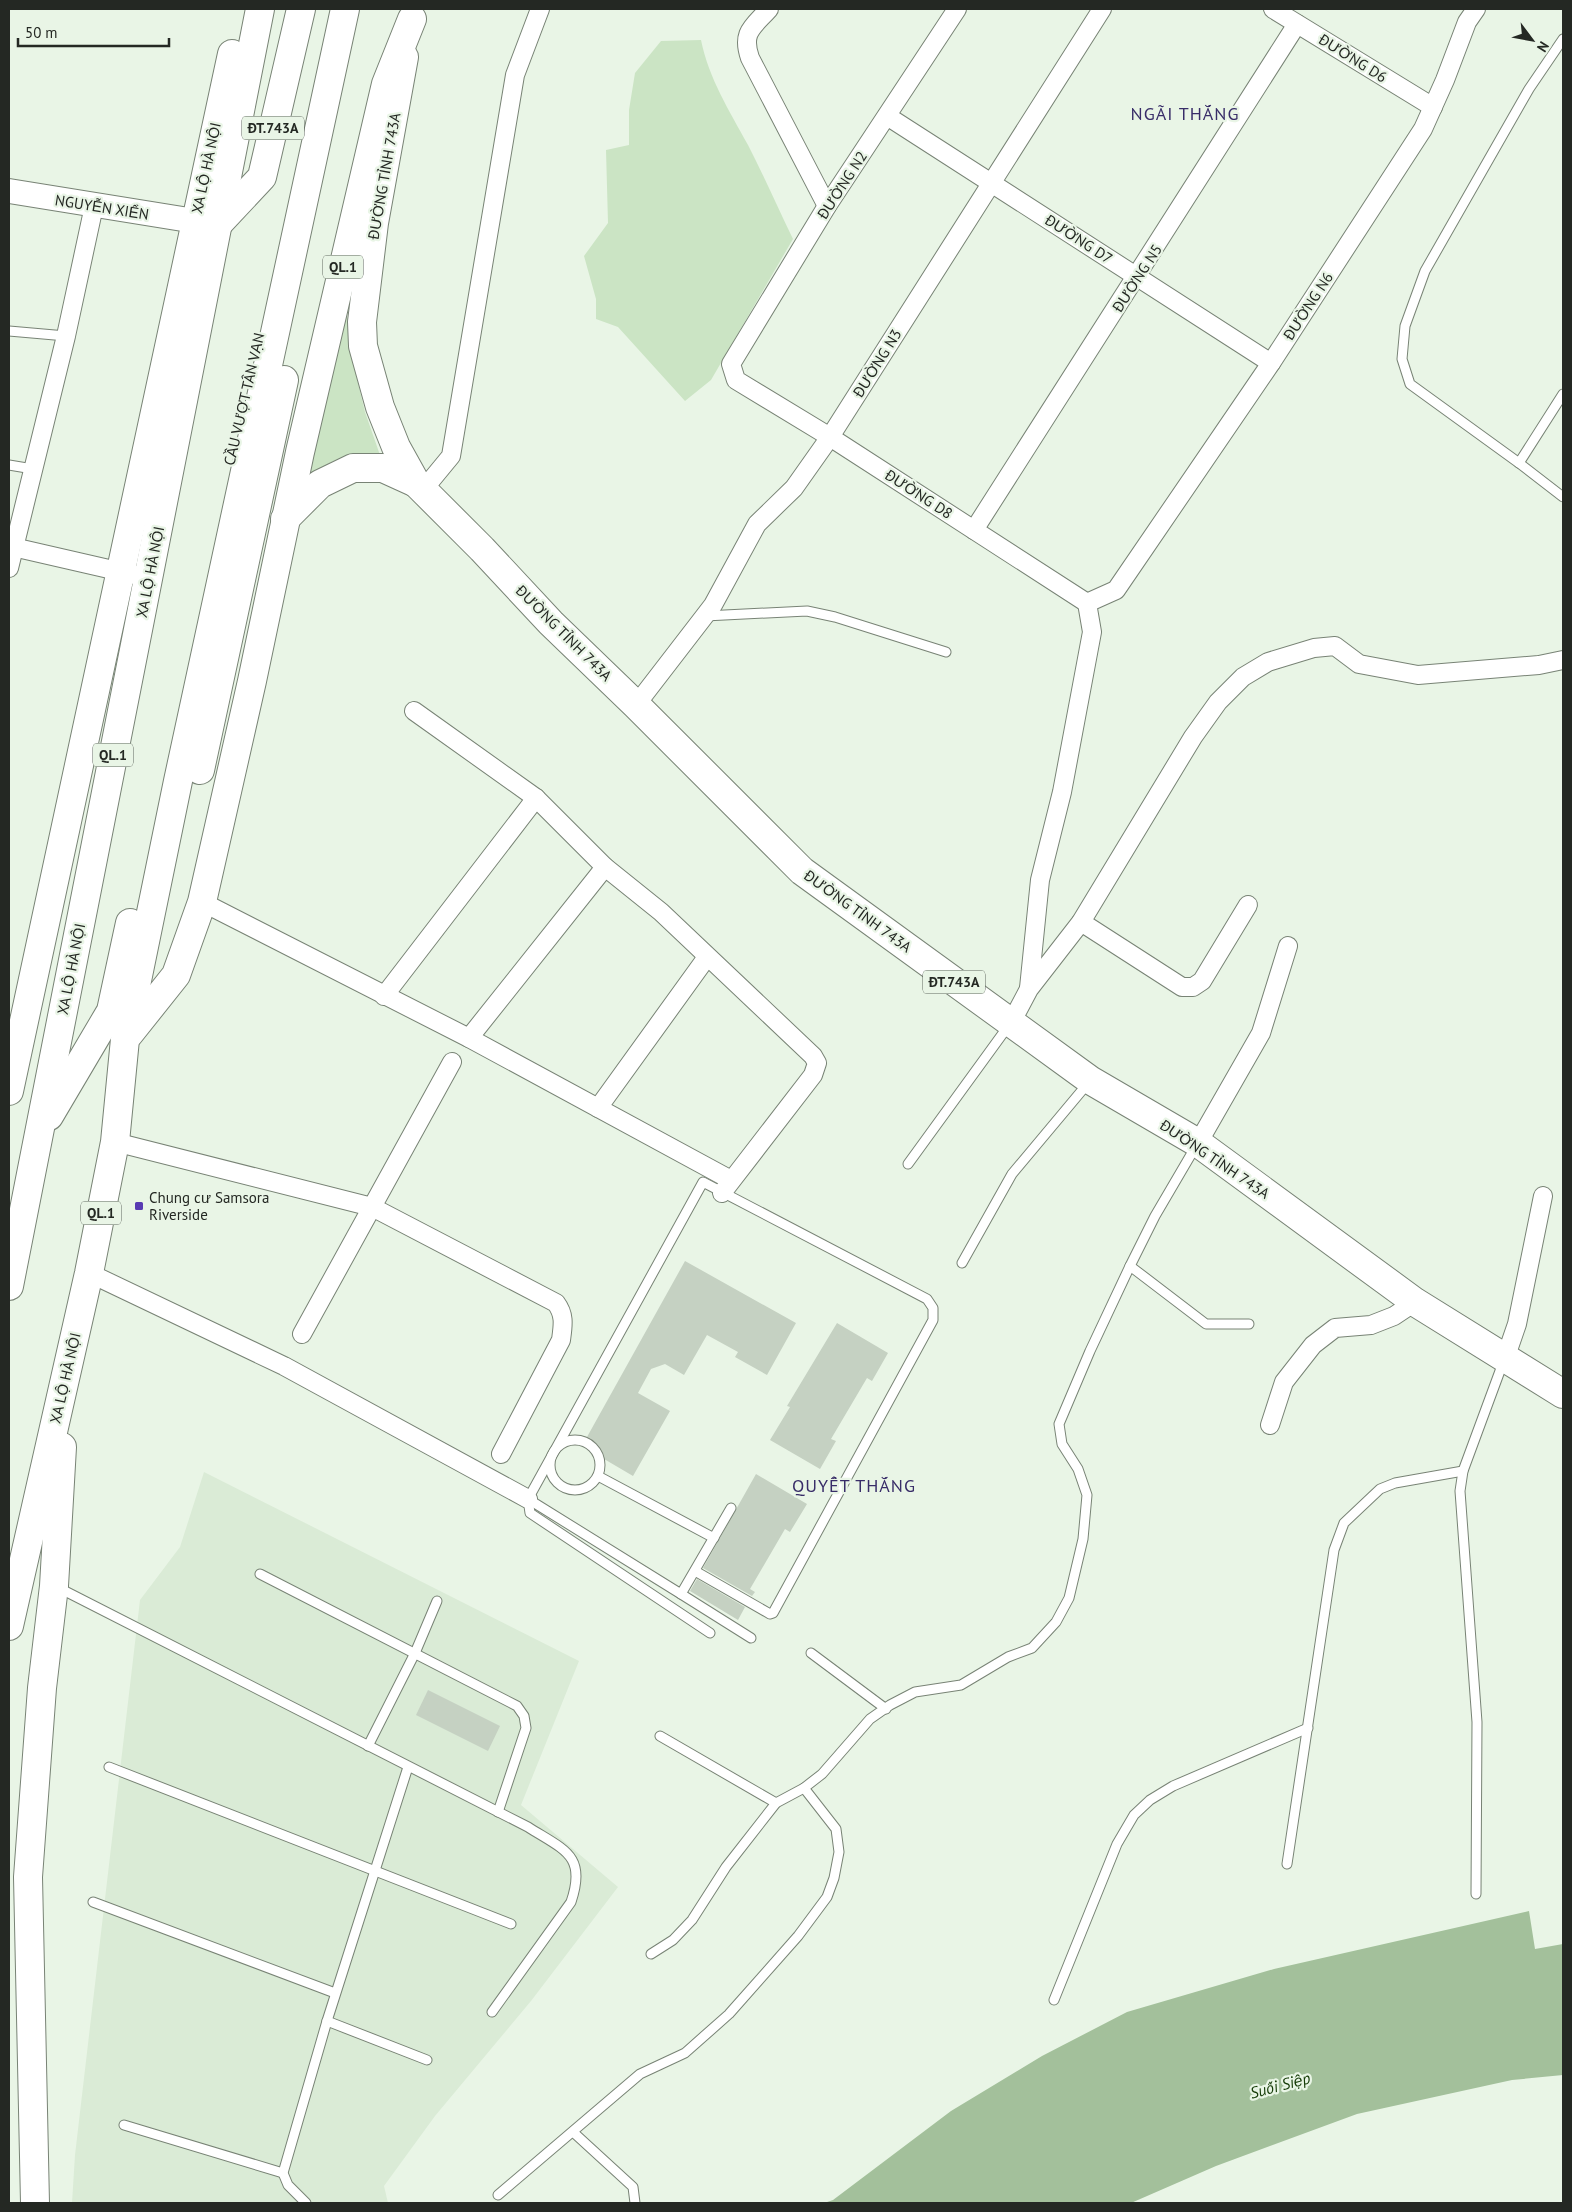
<svg xmlns="http://www.w3.org/2000/svg" width="1572" height="2212" font-family="'PT Sans',sans-serif">
  <style>
    .built { fill: #daebd6 }
    .green { fill: #cbe4c4 }
    .water { fill: #a3c09b }
    .building { fill: #c5d1c2 }
    .lines { fill: none; stroke-linecap: round; stroke-linejoin: round }
    .service-casing { stroke: #788375; stroke-width: 11 }
    .minor-casing { stroke: #788375; stroke-width: 20 }
    .secondary-casing { stroke: #788375; stroke-width: 26 }
    .primary-casing { stroke: #788375; stroke-width: 30 }
    .trunk-casing { stroke: #788375; stroke-width: 30 }
    .service { stroke: #fff; stroke-width: 9 }
    .minor { stroke: #fff; stroke-width: 18 }
    .secondary { stroke: #fff; stroke-width: 24 }
    .primary { stroke: #fff; stroke-width: 28 }
    .trunk { stroke: #fff; stroke-width: 28 }
    .poi-dot { fill: #583ab2; stroke: #e9f5e6; stroke-width: 2 }
    .labels { text-anchor: middle; dominant-baseline: central; stroke-width: 4.5; stroke-linejoin: round; paint-order: stroke }
    .shield { fill: #e9f5e6; stroke: #5f665e; stroke-width: 1 }
    .shield-label { font-size: 14px; font-weight: bold; fill: #242823 }
    .street-label { font-size: 15px; fill: #242823; stroke: #e9f5e6 }
    .poi-label { font-size: 15px; fill: #242823; stroke: #e9f5e6; text-anchor: start }
    .water-label { font-size: 16px; font-style: italic; fill: #143b06; stroke: #e9f5e6 }
    .quarter-label { font-size: 18px; letter-spacing: 1px; fill: #382d68; stroke: #e9f5e6 }
  </style>
  <rect width="100%" height="100%" fill="#e9f5e6"/>
  <polygon class="built" points="204,1472 579,1661 521,1805 618,1887 531,2001 435,2116 384,2186 388,2203 72,2203 75,2155 140,1600 180,1547"/>
  <g class="green">
    <path d="M701 40C709 79 729 110 748 145 764 176 778 208 793 239L711 380 685 401 618 327 596 319V299L584 256 608 223 606 150 629 145V110L635 73 661 41Z"/>
    <polygon points="345,298 351,354 365,412 381,458 361,453 331,462 306,480"/>
  </g>
  <polygon class="water" points="1529,1911 1535,1949 1563,1944 1563,2075 1512,2080 1357,2114 1216,2166 1131,2203 824,2203 833,2200 951,2111 1042,2056 1127,2012 1274,1969"/>
  <g class="building">
    <polygon points="685,1261 796,1323 767,1375 735,1357 738,1352 707,1335 684,1375 665,1364 651,1369 638,1393 670,1411 633,1476 582,1446"/>
    <polygon points="837,1323 888,1353 872,1381 867,1378 831,1439 836,1441 820,1469 770,1440 790,1407 787,1406"/>
    <polygon points="756,1474 807,1504 790,1532 785,1529 750,1589 755,1592 752,1596 703,1568"/>
    <polygon points="697,1579 745,1607 738,1620 690,1591"/>
    <polygon points="428,1690 500,1726 488,1751 416,1715"/>
  </g>
  <g class="lines">
    <g class="service-casing">
      <g id="service">
        <polyline points="1563,39 1529,89 1425,271 1405,326 1402,359 1410,384 1519,463 1563,497"/>
        <polyline points="9,331 66,336"/>
        <polyline points="1519,463 1563,394"/>
        <polyline points="9,465 33,469"/>
        <polyline points="705,616 807,611 835,617 946,652"/>
        <polyline points="908,1164 1009,1025"/>
        <polyline points="962,1263 1012,1174 1089,1082"/>
        <polyline points="1130,1266 1206,1324 1249,1324"/>
        <circle cx="575" cy="1465" r="25"/>
        <polyline points="598,1476 714,1538"/>
        <polyline points="528,1499 681,1594 731,1508"/>
        <polyline points="695,1571 770,1614 773,1613 933,1320 933,1308 927,1299 703,1182 528,1499 530,1513 710,1633"/>
        <polyline points="260,1574 517,1706 524,1716 526,1728 498,1812"/>
        <path d="M57 1587 528 1827C564 1850 587 1855 571 1902L492 2012"/>
        <polyline points="681,1594 751,1638"/>
        <polyline points="811,1653 886,1709"/>
        <polyline points="660,1736 776,1803"/>
        <polyline points="368,1746 415,1653 437,1601"/>
        <polyline points="109,1767 511,1924"/>
        <polyline points="1287,1864 1334,1550 1344,1523 1380,1489 1395,1483 1463,1471"/>
        <polyline points="1476,1894 1477,1722 1460,1491 1463,1471 1504,1360"/>
        <polyline points="93,1902 335,1993"/>
        <polyline points="651,1954 673,1940 692,1920 726,1867 776,1803 804,1788 822,1774 870,1719 890,1705 915,1692 961,1685 1008,1657 1032,1648 1056,1622 1069,1598 1083,1539 1087,1495 1078,1469 1062,1444 1059,1424 1090,1351 1130,1266 1155,1216 1196,1146"/>
        <polyline points="1054,2000 1117,1844 1134,1815 1150,1800 1173,1786 1308,1728"/>
        <polyline points="327,2021 427,2060"/>
        <polyline points="124,2125 283,2173"/>
        <polyline points="573,2132 633,2187 635,2203"/>
        <polyline points="498,2195 640,2074 685,2053 729,2014 798,1936 827,1897 834,1878 839,1852 836,1829 804,1788"/>
        <polyline points="306,2203 288,2185 283,2173 327,2021 408,1767"/>
      </g>
    </g>
    <g class="minor-casing">
      <g id="minor">
        <path d="M769 9C753 27 741 32 750 58L827 206"/>
        <polyline points="957,9 827,206 731,364 736,380 830,437 1087,603 1116,590 1271,363 1423,129 1445,80 1467,22 1476,9"/>
        <polyline points="1273,9 1433,107"/>
        <polyline points="887,116 1271,363"/>
        <polyline points="423,490 451,456 515,75 540,9"/>
        <polyline points="974,530 1297,24"/>
        <polyline points="13,547 148,578"/>
        <polyline points="9,568 66,336 94,206"/>
        <polyline points="636,705 713,605 757,524 794,488 830,437 1102,9"/>
        <polyline points="414,711 536,798 605,867 661,912 813,1056 817,1063 813,1075 722,1193"/>
        <polyline points="202,902 469,1038 731,1180"/>
        <polyline points="1081,922 1182,987 1193,987 1202,981 1248,905"/>
        <polyline points="1029,988 1040,880 1062,792 1092,632 1087,603"/>
        <polyline points="384,996 536,798"/>
        <polyline points="1011,1023 1029,989 1081,922 1193,737 1218,702 1243,677 1268,662 1314,648 1335,646 1359,664 1418,675 1539,665 1563,660"/>
        <polyline points="469,1038 605,867"/>
        <polyline points="598,1108 707,957"/>
        <path d="M115 1142 372 1207 556 1303C565 1315 563 1325 561 1340L501 1454"/>
        <polyline points="1198,1143 1261,1033 1288,946"/>
        <polyline points="89,1273 284,1366 528,1499"/>
        <polyline points="302,1334 452,1062"/>
        <polyline points="1506,1356 1517,1324 1543,1196"/>
        <polyline points="1270,1425 1284,1382 1313,1345 1335,1328 1371,1325 1394,1316 1415,1302"/>
      </g>
    </g>
    <g class="secondary-casing">
      <polyline id="secondary" points="9,191 195,221"/>
    </g>
    <g class="primary-casing">
      <g id="primary">
        <polyline points="404,57 374,223 362,322 363,346 380,407 396,447 416,483 482,549 551,623 636,705 802,871 1090,1080 1198,1143 1415,1302 1563,1394"/>
        <polyline points="218,224 262,177 301,9"/>
        <polyline points="285,519 320,484 353,468 383,468 416,483"/>
      </g>
    </g>
    <g class="trunk-casing">
      <g id="trunk">
        <polyline points="200,770 284,380"/>
        <polyline points="129,1034 176,975 202,902 252,681 300,452 386,84 412,19"/>
        <polyline points="9,1091 232,54"/>
        <polyline points="49,1116 111,1011 130,923"/>
        <polyline points="9,1286 260,9"/>
        <polyline points="9,1626 89,1273 115,1142 125,1039 178,781 345,9"/>
        <polyline points="35,2203 28,1877 42,1688 54,1586 62,1447"/>
      </g>
    </g>
    <use href="#service" class="service"/>
    <use href="#minor" class="minor"/>
    <use href="#secondary" class="secondary"/>
    <use href="#primary" class="primary"/>
    <use href="#trunk" class="trunk"/>
  </g>
  <rect class="poi-dot" x="134" y="1201" width="10" height="10" rx="2.5"/>
  <g class="labels">
    <g class="shield">
      <rect x="242" y="116.5" width="62" height="23" rx="4"/>
      <rect x="323" y="255.5" width="40" height="23" rx="4"/>
      <rect x="93" y="743.5" width="40" height="23" rx="4"/>
      <rect x="923" y="970.5" width="62" height="23" rx="4"/>
      <rect x="81" y="1201.5" width="40" height="23" rx="4"/>
    </g>
    <g class="shield-label">
      <text x="273" y="128">ĐT.743A</text>
      <text x="343" y="267">QL.1</text>
      <text x="113" y="755">QL.1</text>
      <text x="954" y="982">ĐT.743A</text>
      <text x="101" y="1213">QL.1</text>
    </g>
    <g class="street-label">
      <text transform="translate(1353 58) rotate(32)">ĐƯỜNG D6</text>
      <text transform="translate(206 168) rotate(-78)">XA LỘ HÀ NỘI</text>
      <text transform="translate(384 176) rotate(-80)">ĐƯỜNG TỈNH 743A</text>
      <text transform="translate(842 185) rotate(-57)">ĐƯỜNG N2</text>
      <text transform="translate(102 207) rotate(9)">NGUYỄN XIỂN</text>
      <text transform="translate(1079 239) rotate(33)">ĐƯỜNG D7</text>
      <text transform="translate(1137 278) rotate(-57)">ĐƯỜNG N5</text>
      <text transform="translate(1308 306) rotate(-57)">ĐƯỜNG N6</text>
      <text transform="translate(877 363) rotate(-58)">ĐƯỜNG N3</text>
      <text transform="translate(244 399) rotate(-77)">CẦU VƯỢT TÂN VẠN</text>
      <text transform="translate(919 494) rotate(33)">ĐƯỜNG D8</text>
      <text transform="translate(150 572) rotate(-79)">XA LỘ HÀ NỘI</text>
      <text transform="translate(564 633) rotate(45)">ĐƯỜNG TỈNH 743A</text>
      <text transform="translate(858 911) rotate(36)">ĐƯỜNG TỈNH 743A</text>
      <text transform="translate(71 969) rotate(-79)">XA LỘ HÀ NỘI</text>
      <text transform="translate(1215 1159) rotate(34)">ĐƯỜNG TỈNH 743A</text>
      <text transform="translate(65 1378) rotate(-77)">XA LỘ HÀ NỘI</text>
    </g>
    <g class="poi-label">
      <text x="149" y="1197">Chung cư Samsora<tspan x="149" dy="17">Riverside</tspan></text>
    </g>
    <g class="water-label">
      <text transform="translate(1280 2085) rotate(-15)">Suối Siệp</text>
    </g>
    <g class="quarter-label">
      <text x="1185" y="113">NGÃI THẮNG</text>
      <text x="854" y="1485">QUYẾT THẮNG</text>
    </g>
  </g>
  <rect width="1572" height="2212" fill="none" stroke="#242823" stroke-width="20"/>
  <g transform="translate(1532 40) rotate(122)" stroke="#e9f5e6" stroke-width="4" paint-order="stroke">
  <path d="M0-4L9 19L0 12L-9 19Z" fill="#242823"/>
  <text y="-8" font-size="14" font-weight="bold" text-anchor="middle" fill="#242823">N</text>
  </g>
  <path d="M18 38v8h151v-8" fill="none" stroke="#242823" stroke-width="2.5"/>
  <text x="25" y="38" font-size="15" fill="#242823" stroke="#e9f5e6" stroke-width="4" paint-order="stroke">50 m</text>
</svg>
